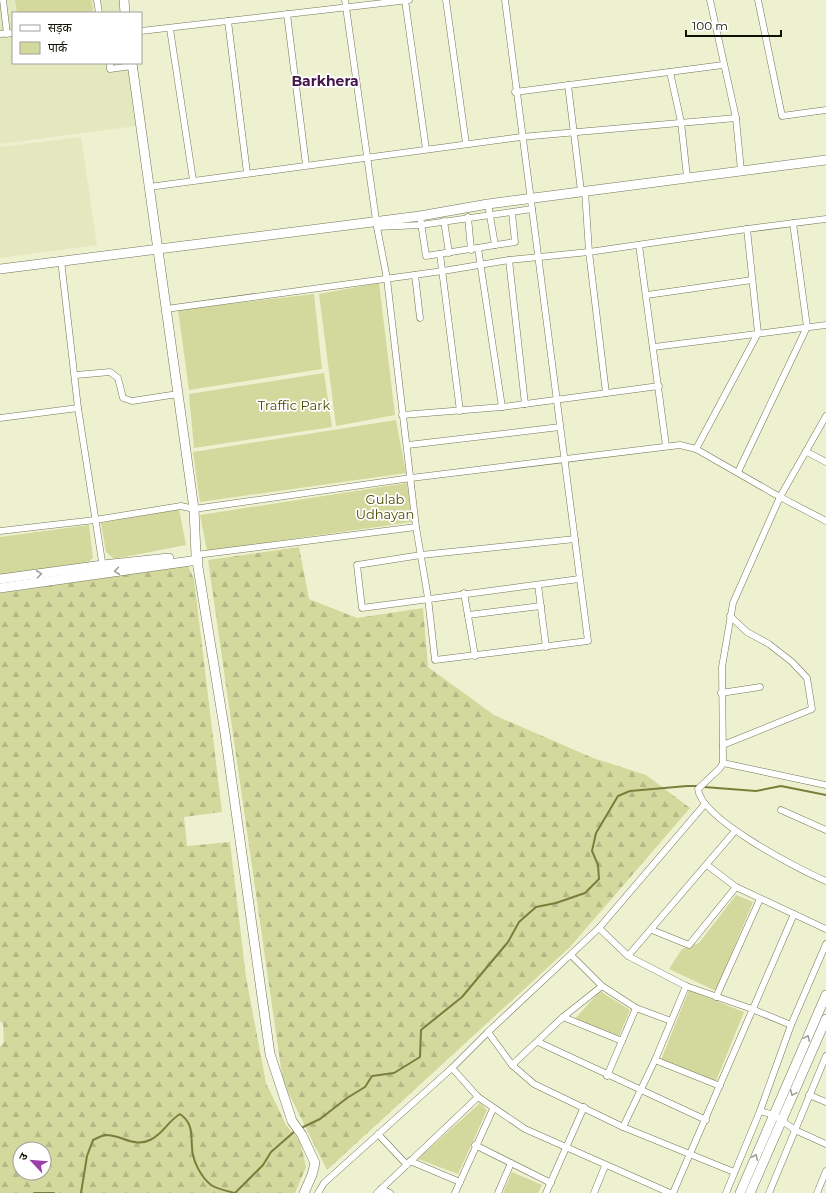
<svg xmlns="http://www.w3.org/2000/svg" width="826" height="1193" font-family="Montserrat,'Noto Sans Devanagari',sans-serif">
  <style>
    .built { fill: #e4e8be }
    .green { fill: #d3d89d }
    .forest { fill: url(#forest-firs); fill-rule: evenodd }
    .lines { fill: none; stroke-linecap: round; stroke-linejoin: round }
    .stream { stroke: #7b7e3a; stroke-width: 2 }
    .minor-casing { stroke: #737657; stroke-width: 7 }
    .secondary-casing { stroke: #737657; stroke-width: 10 }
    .minor { stroke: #fff; stroke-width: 6 }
    .secondary { stroke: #fff; stroke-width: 9 }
    .oneway { stroke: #a0a09b }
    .labels { text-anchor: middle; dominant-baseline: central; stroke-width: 3.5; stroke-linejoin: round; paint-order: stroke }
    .park-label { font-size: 13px; fill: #494c01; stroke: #fff }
    .neighbourhood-label { font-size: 14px; font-weight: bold; fill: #43174b; stroke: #fff }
  </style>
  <defs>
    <pattern id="forest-firs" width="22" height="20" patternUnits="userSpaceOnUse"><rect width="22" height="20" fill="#d3d89d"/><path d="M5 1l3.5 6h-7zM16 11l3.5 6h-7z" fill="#b4b886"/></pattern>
  </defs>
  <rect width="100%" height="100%" fill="#eef1cf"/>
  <g class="built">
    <polygon points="0,0 119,0 121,13 13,13 13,63 127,63 136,126 0,144"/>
    <polygon points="81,137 97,245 0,258 0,147"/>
  </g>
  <g class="green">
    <polygon points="15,0 91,0 93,13 17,13"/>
    <polygon points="379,283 395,415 336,426 319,294"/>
    <polygon points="314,294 322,369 189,390 178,310"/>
    <polygon points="324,373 332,427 194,448 189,394"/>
    <polygon points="396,420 406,473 200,502 193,452"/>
    <polygon points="407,483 412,522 207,551 200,515"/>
    <polygon points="179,509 186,545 114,559 106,552 101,523"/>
    <polygon points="89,525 93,558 87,563 0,575 0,537"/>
    <polygon points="736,895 753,902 716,991 669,969 682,949 699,943"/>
    <polygon points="689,990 744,1012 716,1081 661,1060"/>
    <polygon points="600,991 630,1010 619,1036 575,1019"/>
    <polygon points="480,1103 487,1110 458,1174 418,1159"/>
    <polygon points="512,1172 542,1185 538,1193 503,1193"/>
  </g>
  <g class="forest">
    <polygon points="299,547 309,599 357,618 423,608 428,667 494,715 593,758 646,775 690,808 570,947 327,1170 283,1082 208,560"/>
    <path d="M188 566 194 579 222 812 184 817 187 846 230 842 246 977 266 1083 286 1125 300 1141 306 1167 295 1193H0V1047L4 1042 3 1024 0 1021V593ZM20 1149H44V1173H20Z"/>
  </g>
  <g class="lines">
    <g class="stream">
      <polyline points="704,787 756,791 781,786 826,795"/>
      <polyline points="301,1128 320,1119 347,1098 365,1087 372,1076 394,1073 420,1057 421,1030 462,997 508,942 519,922 536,907 556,903 585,893 599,879 598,865 592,851 596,833 618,796 630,791 687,786 699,786"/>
      <polyline points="34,1193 54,1193"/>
      <path d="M81 1193 87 1156 93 1140C97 1138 101 1136 105 1135 120 1134 134 1148 150 1140 163 1134 167 1122 180 1114 193 1123 191 1134 192 1147 192 1160 201 1177 211 1185 217 1189 227 1191 235 1193L263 1165 271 1152 295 1131"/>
    </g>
    <g class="minor-casing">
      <g id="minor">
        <polyline points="3,0 7,34"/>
        <polyline points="97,0 99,13"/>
        <polyline points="345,0 377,227 387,279 416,527 428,598 435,660 588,641 505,0"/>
        <polyline points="405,0 426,149"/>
        <polyline points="446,0 466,144"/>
        <polyline points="710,0 736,118 741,171"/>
        <polyline points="758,0 782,116 826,110"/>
        <polyline points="287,14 306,165"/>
        <polyline points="228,21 247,173"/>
        <polyline points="170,29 193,180"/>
        <polyline points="141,31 409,0"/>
        <polyline points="0,34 13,33"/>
        <polyline points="110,63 110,69 132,66"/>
        <polyline points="670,72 681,122 687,177"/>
        <polyline points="568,85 581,191"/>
        <polyline points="515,92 723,65"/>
        <polyline points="149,187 521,137 736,118"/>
        <polyline points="585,191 589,252 606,393"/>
        <polyline points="488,204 495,245"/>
        <polyline points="420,216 426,256 515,242 512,213"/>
        <polyline points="468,217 471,250"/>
        <polyline points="444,221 449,253"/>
        <polyline points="377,227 421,225 532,209"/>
        <polyline points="639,245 666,446"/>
        <polyline points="478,248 502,407"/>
        <polyline points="440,254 460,411"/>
        <polyline points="61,260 78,408 103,568"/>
        <polyline points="509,260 525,404"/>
        <polyline points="415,275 420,318"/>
        <polyline points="647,295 752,280"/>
        <polyline points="166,309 443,271 509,260 589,252 747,229 826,219"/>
        <polyline points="654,347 826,325"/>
        <polyline points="76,375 110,372 118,378 123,398 132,401 178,394"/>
        <polyline points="402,415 502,407 659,386"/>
        <path d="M826 416 780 497 733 603 722 667 723 763 720 768 698 789C701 819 798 869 826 881"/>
        <polyline points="0,418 78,408"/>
        <polyline points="408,445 560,427"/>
        <polyline points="696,449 758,333 747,229"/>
        <polyline points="807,452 826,462"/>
        <polyline points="738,472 807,327 793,223"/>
        <polyline points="0,531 95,520 181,506 194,509 411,478 680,445 696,449 780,497 826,521"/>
        <polyline points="575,539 421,555 357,565 362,608 579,579"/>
        <polyline points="196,555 416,527"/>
        <polyline points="538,585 546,647"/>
        <polyline points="464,593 475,656"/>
        <polyline points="468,615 541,606"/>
        <polyline points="721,693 760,687"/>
        <polyline points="723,745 812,709 807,678 792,662 769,644 747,632 730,616"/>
        <polyline points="723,763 826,785"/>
        <polyline points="781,810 826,830"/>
        <polyline points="707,865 736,887 826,929"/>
        <polyline points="599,928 628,956 686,986 752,1009 791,1025"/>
        <polyline points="652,930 689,945 736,887"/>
        <polyline points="571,955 602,986 636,1008 671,1021"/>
        <polyline points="628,956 735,831"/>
        <polyline points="716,997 760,899"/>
        <polyline points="563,1017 622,1041"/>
        <polyline points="488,1032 512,1065 534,1084 623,1127 734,1172"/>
        <polyline points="538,1042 706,1120"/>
        <polyline points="655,1060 720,1086"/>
        <polyline points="512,1065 563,1017 602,986"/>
        <polyline points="452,1068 478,1097 525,1129 670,1193"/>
        <polyline points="607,1076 636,1008"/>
        <polyline points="809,1095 826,1102"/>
        <polyline points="760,1111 774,1115 795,1130 826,1144"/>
        <polyline points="623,1127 655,1060 686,986"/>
        <polyline points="378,1134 407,1165"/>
        <polyline points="475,1145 551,1183"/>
        <polyline points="410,1161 460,1182"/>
        <polyline points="381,1189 390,1193"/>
        <polyline points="318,1193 324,1183 452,1068 488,1032 599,928 705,804"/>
        <polyline points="377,1193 478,1097"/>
        <polyline points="455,1193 493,1109"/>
        <polyline points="498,1193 511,1163"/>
        <polyline points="546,1193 584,1107"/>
        <polyline points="594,1193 605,1166"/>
        <polyline points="673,1193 794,914"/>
        <polyline points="726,1193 760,1111 791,1025 826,944"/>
        <polyline points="769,1193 826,1056"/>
        <polyline points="817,1193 826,1171"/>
      </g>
    </g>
    <g class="secondary-casing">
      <g id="secondary">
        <polyline points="124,0 125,13"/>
        <polyline points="132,63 194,509 196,555 225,733 270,1054 292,1121 302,1135 315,1163 312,1175 304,1193"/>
        <polyline points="0,269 420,216 488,204 826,160"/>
        <polyline points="0,579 103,565 169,558"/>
        <polyline points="0,588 198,560"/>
        <polyline points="740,1193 826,995"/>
        <polyline points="750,1193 826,1019"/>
      </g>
    </g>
    <use href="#minor" class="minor"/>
    <use href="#secondary" class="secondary"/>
  </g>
  <defs><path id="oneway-chevron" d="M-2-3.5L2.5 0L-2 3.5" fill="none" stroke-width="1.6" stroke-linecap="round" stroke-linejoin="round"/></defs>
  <g class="oneway">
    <use href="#oneway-chevron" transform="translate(117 571) rotate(172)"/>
    <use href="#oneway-chevron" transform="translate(39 574) rotate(-8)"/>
    <use href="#oneway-chevron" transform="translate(807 1038) rotate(-66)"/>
    <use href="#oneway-chevron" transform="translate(793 1093) rotate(114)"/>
    <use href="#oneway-chevron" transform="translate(755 1157) rotate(-67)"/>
  </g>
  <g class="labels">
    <g class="park-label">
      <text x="294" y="405">Traffic Park</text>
      <text x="385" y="499">Gulab<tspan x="385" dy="15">Udhayan</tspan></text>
    </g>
    <g class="neighbourhood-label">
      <text x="325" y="81">Barkhera</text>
    </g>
  </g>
  <rect x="12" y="12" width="130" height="52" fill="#ffffff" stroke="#a0a09b"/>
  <rect x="20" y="25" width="20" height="6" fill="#ffffff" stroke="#a0a09b"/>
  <text x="48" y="32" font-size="12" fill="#111206">सड़क</text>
  <rect x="20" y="42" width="20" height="12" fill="#d3d89d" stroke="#a0a09b"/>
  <text x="48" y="52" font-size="12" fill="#111206">पार्क</text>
  <g transform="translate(32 1161) rotate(296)"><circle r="19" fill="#ffffff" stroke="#a0a09b"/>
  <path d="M0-3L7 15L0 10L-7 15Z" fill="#9b3faa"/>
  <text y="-6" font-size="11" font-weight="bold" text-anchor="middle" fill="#111206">उ</text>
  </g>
  <path d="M686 30v6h95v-6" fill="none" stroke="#111206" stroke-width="2"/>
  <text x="692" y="30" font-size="12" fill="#111206" stroke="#ffffff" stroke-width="3" paint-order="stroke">100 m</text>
</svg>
